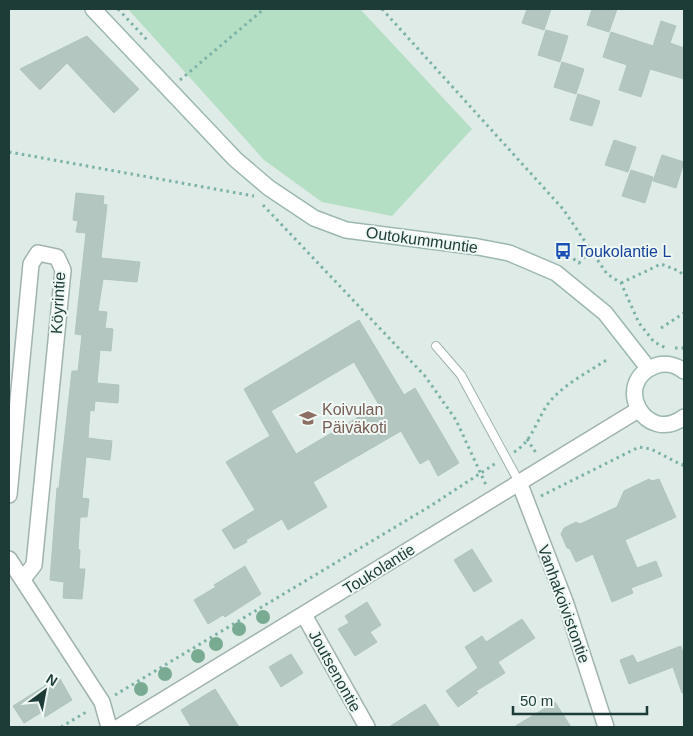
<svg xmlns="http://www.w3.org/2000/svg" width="693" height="736" font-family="Arial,sans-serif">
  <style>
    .green { fill: #b5dfc4 }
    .building { fill: #b3c6c0; stroke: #b0c5bf; fill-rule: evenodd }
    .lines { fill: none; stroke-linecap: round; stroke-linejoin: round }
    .service-casing { stroke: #a1b3af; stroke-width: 10 }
    .minor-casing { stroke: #a1b3af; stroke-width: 18 }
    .secondary-casing { stroke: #9cb8b1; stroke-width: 18 }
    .path { stroke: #7cb2a7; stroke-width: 3; stroke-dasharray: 2.5 4; stroke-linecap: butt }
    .service { stroke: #fff; stroke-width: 8 }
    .minor { stroke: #fff; stroke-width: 15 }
    .secondary { stroke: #fff; stroke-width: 15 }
    .tree { fill: #78ab92 }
    .labels { text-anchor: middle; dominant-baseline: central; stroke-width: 4; stroke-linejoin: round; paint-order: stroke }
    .street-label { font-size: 16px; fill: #1e3c37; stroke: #eff8f4 }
    .transit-label { font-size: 16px; fill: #164399; stroke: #eff8f4; text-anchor: start }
    .education-label { font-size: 16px; fill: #785e54; stroke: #eff8f4; text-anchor: start }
  </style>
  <rect width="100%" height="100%" fill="#deebe7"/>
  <polygon class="green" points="128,9 360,9 472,129 392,216 322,202 264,160"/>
  <g class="building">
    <polygon points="527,9 551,9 544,30 522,23"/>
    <polygon points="592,9 617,9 609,32 587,25"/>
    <polygon points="661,21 676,26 670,43 684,48 684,79 650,69 641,97 619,90 627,65 603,57 611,32 653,46"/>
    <polygon points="546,30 568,36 560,62 538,55"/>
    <polygon points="87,36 139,89 114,113 67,63 40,90 20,69"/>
    <polygon points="562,62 584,69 576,94 554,87"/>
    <polygon points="578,94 600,101 592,126 570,120"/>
    <polygon points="614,140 636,147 628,172 605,165"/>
    <polygon points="662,155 684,162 676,188 653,181"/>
    <polygon points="631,170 653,177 645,203 622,196"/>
    <polygon points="76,193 104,196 103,204 107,205 101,258 140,262 137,282 103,279 98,311 107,312 105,328 113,329 111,351 100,350 97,383 119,385 118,403 95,401 94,411 90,410 88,438 112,441 110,460 86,457 82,498 89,499 87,517 80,517 78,549 80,550 79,569 85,569 82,599 63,598 64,582 50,580 57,488 59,488 72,371 78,371 82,335 75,334 86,233 76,232 78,221 73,220"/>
    <path d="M359 320 404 395 415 388 459 463 438 476 429 459 420 464 401 431 313 482 327 507 288 530 282 519 246 540 247 542 234 549 222 530 255 510 226 462 270 436 244 389ZM354 362 379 405 296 454 271 411Z"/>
    <polygon points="649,479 652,481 659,479 676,517 625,540 637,568 656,561 662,576 631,588 633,593 612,602 593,554 576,562 570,549 567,548 561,534 564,528 576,522 580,524 617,507 624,491"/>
    <polygon points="472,549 492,581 474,592 454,560"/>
    <polygon points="245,566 261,594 225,617 223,615 208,624 194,600 216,587 214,585"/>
    <polygon points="367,602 381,625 370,632 377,642 355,656 338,629 349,623 345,616"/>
    <polygon points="522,619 535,638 498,662 505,673 476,691 478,693 458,707 446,691 478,668 465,647 482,636 486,642"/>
    <polygon points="681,646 684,657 684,692 682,693 673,667 629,684 620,660 633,655 637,663"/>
    <polygon points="291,654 303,673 281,687 269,667"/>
    <polygon points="59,677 72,700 45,717 42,712 24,723 13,706"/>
    <polygon points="215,689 239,727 191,727 181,710"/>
    <polygon points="555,702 571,727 514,727"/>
    <polygon points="425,704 440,727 389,727"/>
  </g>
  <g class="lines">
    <g class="service-casing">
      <polyline id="service" points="436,346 461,375 519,482"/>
    </g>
    <g class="minor-casing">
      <g id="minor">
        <polyline points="519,482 566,604 606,727"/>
        <polyline points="9,495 31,264 38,253 57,257 63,270 34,565 23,579"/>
        <polyline points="9,559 102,702 109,727"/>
        <polyline points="304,615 367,727"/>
        <polyline points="119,727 638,410"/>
      </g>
    </g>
    <g class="secondary-casing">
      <g id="secondary">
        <polyline points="93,9 235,159 269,188 314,218 346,230 478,247 509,253 556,273 605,313 648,368"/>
        <path d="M684 371C676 365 665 362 655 366 611 383 646 446 684 417"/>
      </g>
    </g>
    <g class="path">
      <polyline points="118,9 148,41"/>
      <polyline points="382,9 563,209 607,274 621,283 639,323 654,342 666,348"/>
      <polyline points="9,65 10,65"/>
      <polyline points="180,80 264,9"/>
      <polyline points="9,152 254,196"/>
      <polyline points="263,205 425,376 456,420 486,485"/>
      <polyline points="563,251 579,263 591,250"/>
      <polyline points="621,283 661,264 679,271 684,276"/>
      <polyline points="661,328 684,313"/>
      <polyline points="675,348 684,348"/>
      <polyline points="527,439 536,453"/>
      <path d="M514 452C534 441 538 413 553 398 568 382 590 371 608 359"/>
      <polyline points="541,496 639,447 651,449 682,465 684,464"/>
      <polyline points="115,695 432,505 496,463"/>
      <polyline points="61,727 88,711"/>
    </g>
    <use href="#service" class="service"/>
    <use href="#minor" class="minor"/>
    <use href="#secondary" class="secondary"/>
  </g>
  <g class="tree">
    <circle cx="263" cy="617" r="7"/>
    <circle cx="239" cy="629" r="7"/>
    <circle cx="216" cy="644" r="7"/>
    <circle cx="198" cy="656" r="7"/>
    <circle cx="165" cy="674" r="7"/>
    <circle cx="141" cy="689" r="7"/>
  </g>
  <defs>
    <g id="bus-bare" transform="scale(1.35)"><path d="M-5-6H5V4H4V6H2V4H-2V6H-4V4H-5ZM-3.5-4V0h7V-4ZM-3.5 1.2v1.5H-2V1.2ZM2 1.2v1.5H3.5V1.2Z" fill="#1a4fb4" stroke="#eff8f4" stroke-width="2.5" paint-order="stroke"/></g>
    <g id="school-bare" transform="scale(1.35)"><path d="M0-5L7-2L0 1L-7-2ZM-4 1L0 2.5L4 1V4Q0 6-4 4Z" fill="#8d6e63" stroke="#eff8f4" stroke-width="2.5" paint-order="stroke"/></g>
  </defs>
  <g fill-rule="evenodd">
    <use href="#bus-bare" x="563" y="251"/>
    <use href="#school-bare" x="308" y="418"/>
  </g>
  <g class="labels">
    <g class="street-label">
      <text transform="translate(422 240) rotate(8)">Outokummuntie</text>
      <text transform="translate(58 303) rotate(-87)">Köyrintie</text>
      <text transform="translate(379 569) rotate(-32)">Toukolantie</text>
      <text transform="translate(564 604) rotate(70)">Vanhakoivistontie</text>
      <text transform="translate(335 671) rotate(61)">Joutsenontie</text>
    </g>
    <g class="transit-label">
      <text x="577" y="251">Toukolantie L</text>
    </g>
    <g class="education-label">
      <text x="322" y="409">Koivulan<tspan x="322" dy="18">Päiväkoti</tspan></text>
    </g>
  </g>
  <rect width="693" height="736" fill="none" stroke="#1e3c37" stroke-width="20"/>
  <g transform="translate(45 691) rotate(32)" stroke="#eff8f4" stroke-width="4" paint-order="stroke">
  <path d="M0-4L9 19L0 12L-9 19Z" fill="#1e3c37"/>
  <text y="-8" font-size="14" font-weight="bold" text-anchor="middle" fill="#1e3c37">N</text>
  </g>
  <path d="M513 706v8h134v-8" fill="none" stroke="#1e3c37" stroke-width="2.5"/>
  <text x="520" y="706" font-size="15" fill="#1e3c37" stroke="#eff8f4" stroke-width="4" paint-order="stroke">50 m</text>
</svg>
